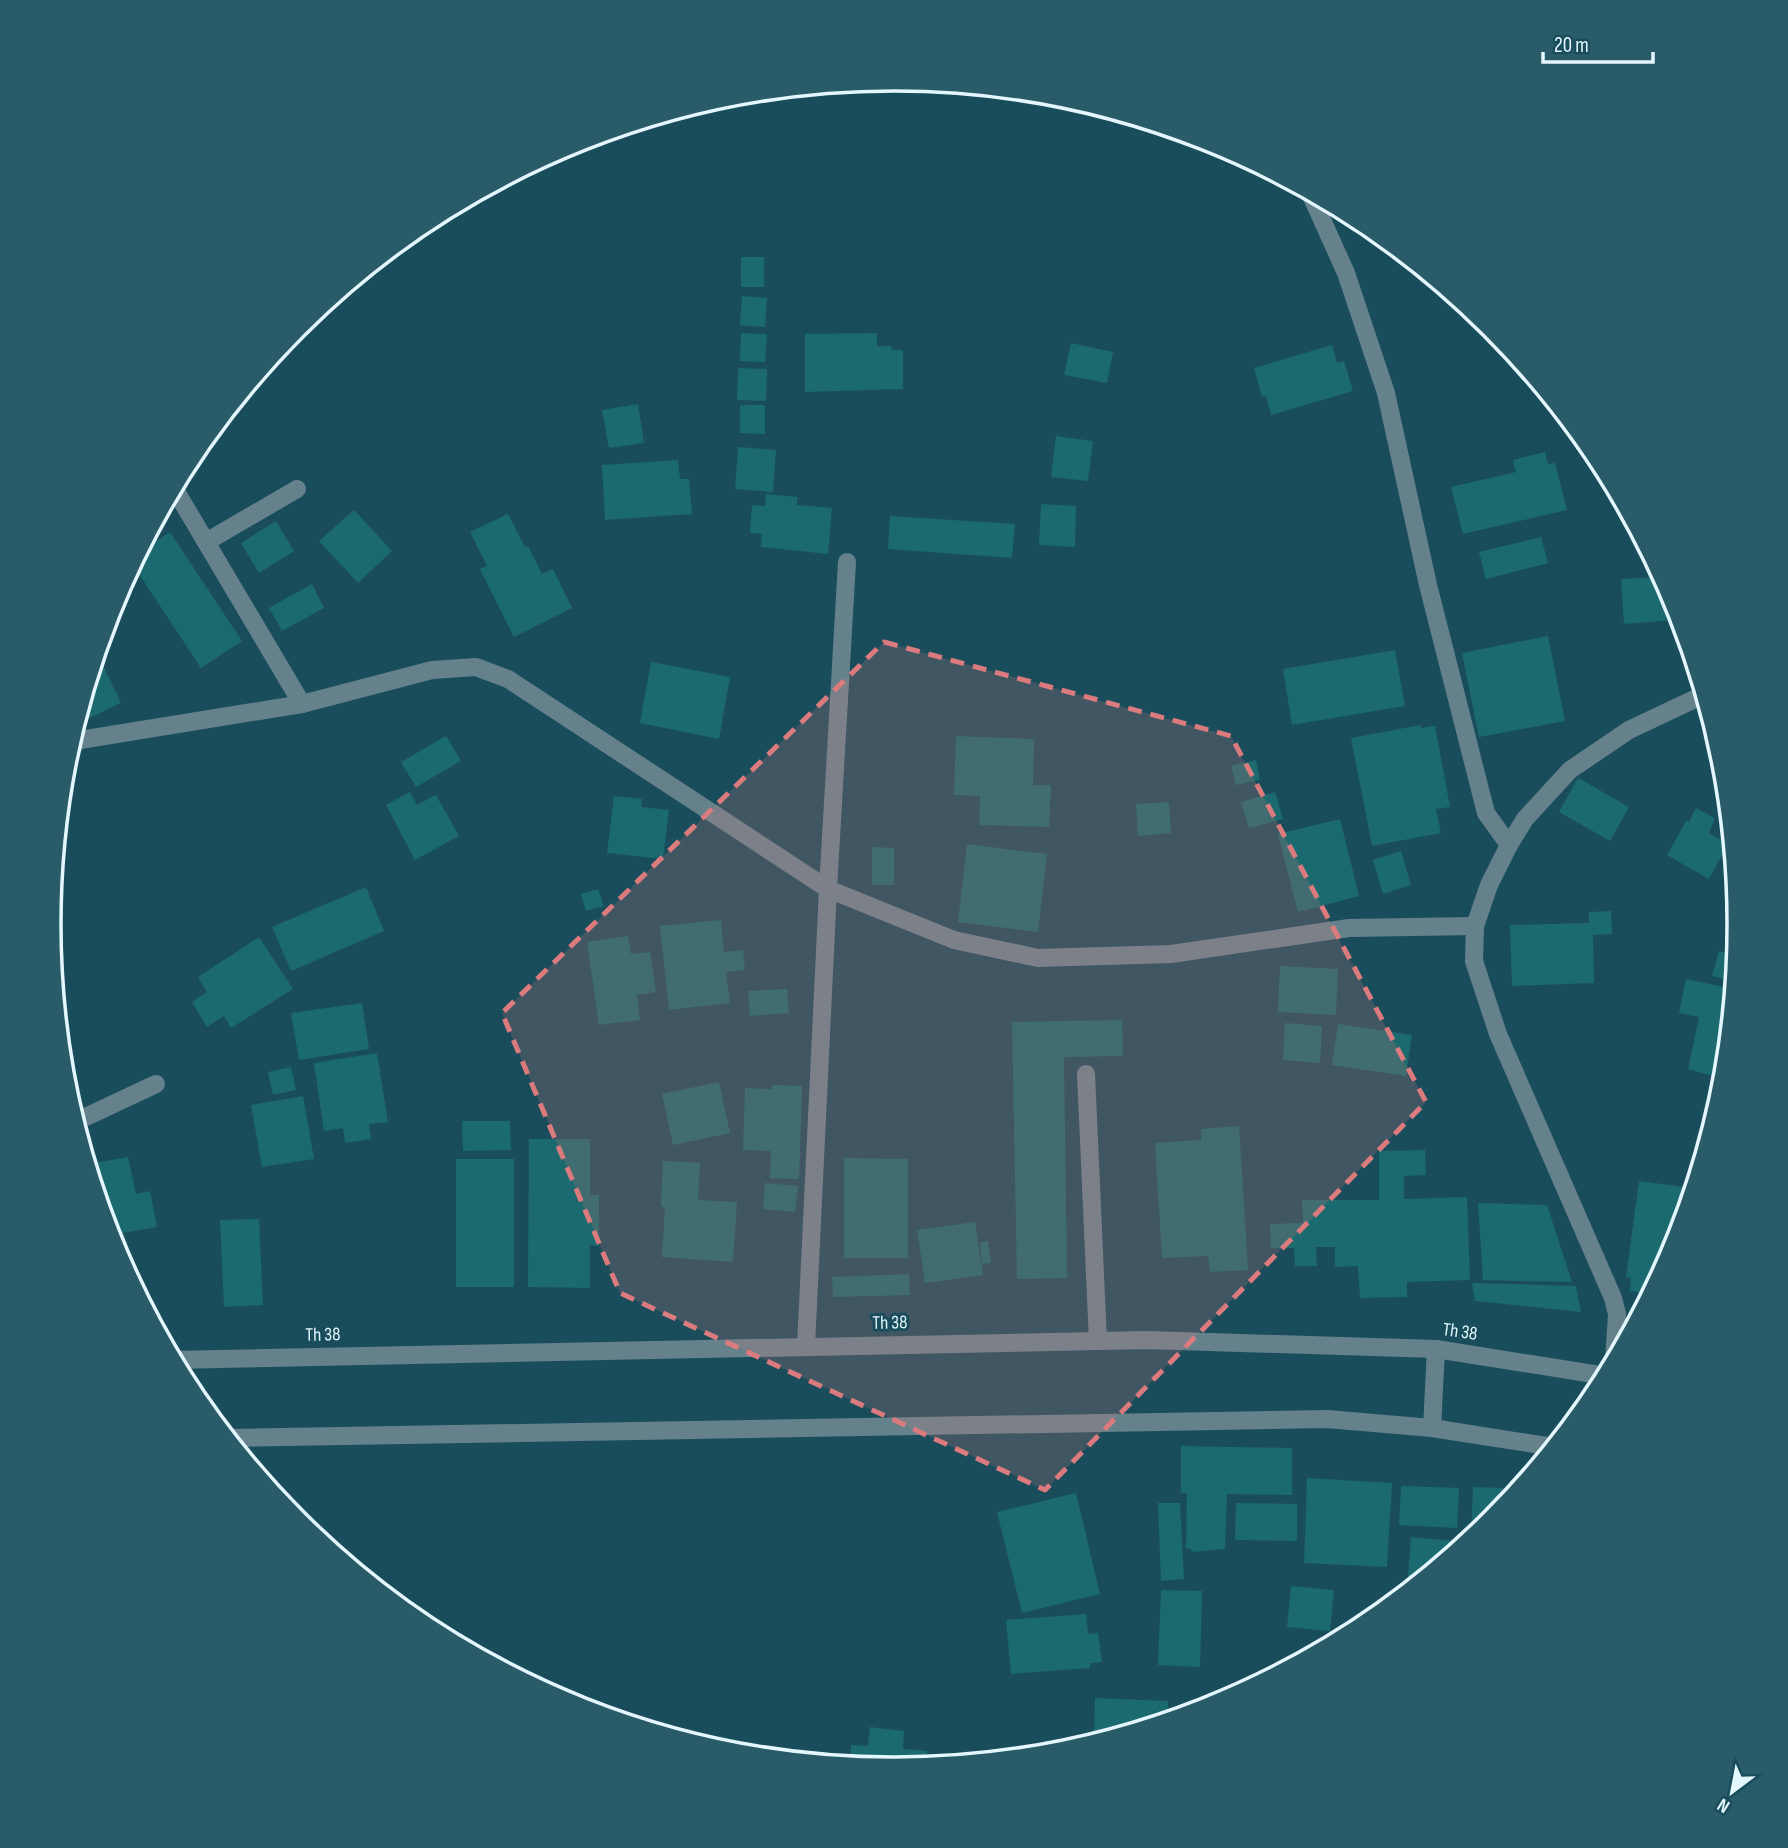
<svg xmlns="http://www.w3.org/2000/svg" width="1788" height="1848" font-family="'Sofia Sans Condensed',sans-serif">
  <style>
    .building { fill: #1b6a6f }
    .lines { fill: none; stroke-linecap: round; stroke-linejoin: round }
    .minor { stroke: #65828c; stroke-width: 18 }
    .marked { fill: #dc7b7e; fill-opacity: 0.2; stroke: #dc7b7e; stroke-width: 5; stroke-dasharray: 14 9; stroke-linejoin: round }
    .labels { text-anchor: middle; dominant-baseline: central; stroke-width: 6; stroke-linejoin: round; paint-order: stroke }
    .street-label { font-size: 19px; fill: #e4f7fe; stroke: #1a4d5c }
    .rim { fill: none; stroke: #e4f7fe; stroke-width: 3.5 }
  </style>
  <rect width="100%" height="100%" fill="#1a4d5c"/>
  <g class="building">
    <rect x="741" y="257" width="23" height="30"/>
    <polygon points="742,296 767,298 765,327 740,325"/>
    <polygon points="741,333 767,334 765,362 740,361"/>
    <polygon points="877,333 877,346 892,346 891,350 903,350 903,389 805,392 805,334"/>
    <polygon points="1071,343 1113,352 1107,383 1064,375"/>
    <polygon points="1332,345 1337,363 1344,361 1353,391 1271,415 1266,396 1262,397 1254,368"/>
    <polygon points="738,368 767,369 766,401 737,400"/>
    <polygon points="638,404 644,443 609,448 602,410"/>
    <polygon points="740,405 765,405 765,434 740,433"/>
    <polygon points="1056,436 1093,441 1088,481 1051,477"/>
    <polygon points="738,447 776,450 773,492 735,489"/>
    <polygon points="1545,452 1548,464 1555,463 1567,510 1463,534 1451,487 1516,472 1513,460"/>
    <polygon points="678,460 680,479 689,479 692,514 605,520 602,465"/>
    <polygon points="766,494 797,497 797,505 832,508 828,554 761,547 762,534 750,533 752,505 765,506"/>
    <polygon points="1041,504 1076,506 1075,547 1039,545"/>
    <polygon points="354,510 392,551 358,583 319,541"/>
    <polygon points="508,514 525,547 528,546 542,574 553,569 572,608 514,637 480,569 487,566 470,532"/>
    <polygon points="890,516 1015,524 1012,558 888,549"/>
    <polygon points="276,521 294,551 259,573 241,543"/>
    <polygon points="170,532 242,641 201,668 133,565 140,552"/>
    <polygon points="1541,537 1548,563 1486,579 1479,552"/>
    <polygon points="1662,577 1671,593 1673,620 1624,624 1621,579"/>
    <polygon points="312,584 324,608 282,631 269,608"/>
    <polygon points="1548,636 1565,721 1479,737 1462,653"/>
    <polygon points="1395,650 1405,706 1292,725 1283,669"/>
    <polygon points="97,653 121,703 83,721 79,713"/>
    <polygon points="651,662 730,677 719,739 640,723"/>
    <polygon points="1421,725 1421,728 1435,726 1450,807 1436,809 1441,833 1372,846 1351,738"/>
    <polygon points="446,736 461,761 416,787 401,762"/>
    <polygon points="956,736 1034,739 1033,785 1051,785 1049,827 979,825 980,796 954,795"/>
    <polygon points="1256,760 1260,780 1236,785 1231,766"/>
    <polygon points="1578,778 1629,807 1610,841 1559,812"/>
    <polygon points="410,792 417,805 436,795 459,836 415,860 386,805"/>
    <polygon points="1275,792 1283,819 1249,828 1241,802"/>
    <polygon points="614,796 642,799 641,807 669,810 663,859 607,853"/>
    <polygon points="1169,802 1171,833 1138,836 1136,804"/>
    <polygon points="1696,808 1715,818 1709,833 1728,844 1709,879 1667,855 1686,821 1689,822"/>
    <polygon points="1340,819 1359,896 1298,912 1278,834"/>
    <polygon points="967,844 1047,854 1038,932 958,922"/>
    <polygon points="872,847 894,848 894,885 872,885"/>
    <polygon points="1401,851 1411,885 1383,894 1373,860"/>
    <polygon points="366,887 384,931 291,971 272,927"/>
    <polygon points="598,889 604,906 586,911 581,894"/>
    <polygon points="1611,911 1612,934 1593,935 1594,983 1512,986 1510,925 1589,923 1589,912"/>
    <polygon points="721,920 724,952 743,950 745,970 726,972 730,1003 669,1010 660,926"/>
    <polygon points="628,936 631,954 650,952 656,992 637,995 640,1020 599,1025 587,942"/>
    <polygon points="259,937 293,989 231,1028 224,1016 207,1027 192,1002 207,992 198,977"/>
    <polygon points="1719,951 1736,956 1733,981 1712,976"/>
    <polygon points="1280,966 1338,969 1336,1015 1278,1012"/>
    <polygon points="1686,979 1733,989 1725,1065 1719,1063 1716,1077 1688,1069 1699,1017 1679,1013"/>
    <polygon points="787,989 789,1013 750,1016 748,991"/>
    <polygon points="362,1003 369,1049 299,1060 291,1013"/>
    <polygon points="1122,1020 1123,1056 1064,1057 1067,1278 1017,1279 1012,1022"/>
    <polygon points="1285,1023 1322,1026 1320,1063 1283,1060"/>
    <polygon points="1338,1024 1412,1035 1406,1076 1332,1065"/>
    <polygon points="377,1053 388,1122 369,1124 371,1139 345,1143 343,1128 324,1131 314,1063"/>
    <polygon points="291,1067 296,1090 273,1095 268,1072"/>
    <polygon points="719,1082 730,1133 673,1145 662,1094"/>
    <polygon points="772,1085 802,1086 799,1179 770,1178 771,1151 743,1150 745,1088 772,1089"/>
    <polygon points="303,1096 314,1159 262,1167 251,1105"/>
    <polygon points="462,1121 510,1121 511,1150 463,1151"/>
    <polygon points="1239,1126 1248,1270 1210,1272 1208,1256 1162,1258 1155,1143 1201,1140 1201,1129"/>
    <polygon points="529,1139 590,1139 590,1195 599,1195 599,1246 590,1245 590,1288 528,1287"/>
    <polygon points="1425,1150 1426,1175 1404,1176 1404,1199 1467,1197 1470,1280 1407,1282 1407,1297 1360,1298 1358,1266 1335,1267 1335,1247 1316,1247 1317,1266 1295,1266 1294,1248 1271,1248 1270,1224 1303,1223 1302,1200 1379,1200 1379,1151"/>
    <polygon points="128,1157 136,1194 150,1191 157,1227 118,1234 122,1251 116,1252 88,1164"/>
    <polygon points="844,1158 908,1159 908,1258 844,1258"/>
    <rect x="456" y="1159" width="58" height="128"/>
    <polygon points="663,1161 700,1163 698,1200 737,1202 733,1262 662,1257 665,1207 661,1207"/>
    <polygon points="1639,1181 1693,1188 1675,1248 1650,1293 1630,1291 1631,1278 1626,1277"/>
    <polygon points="765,1183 798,1186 795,1212 763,1209"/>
    <polygon points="1478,1203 1547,1205 1572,1282 1483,1280"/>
    <polygon points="259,1219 263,1305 224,1307 220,1220"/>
    <polygon points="975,1222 983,1275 925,1283 917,1230"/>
    <polygon points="988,1241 991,1263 982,1264 980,1242"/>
    <polygon points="909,1274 910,1295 833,1297 832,1277"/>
    <polygon points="1472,1283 1576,1286 1581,1312 1475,1301"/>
    <polygon points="1181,1446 1292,1448 1292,1495 1227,1494 1225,1549 1192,1552 1191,1549 1186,1548 1187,1493 1181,1493"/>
    <polygon points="1307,1478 1392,1483 1387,1567 1304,1563"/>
    <polygon points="1401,1486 1459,1488 1457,1528 1399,1525"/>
    <polygon points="1473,1487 1503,1488 1502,1494 1513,1495 1491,1522 1471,1538"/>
    <polygon points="1076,1493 1100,1594 1022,1613 997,1512"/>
    <polygon points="1158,1503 1180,1503 1184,1579 1161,1581"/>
    <polygon points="1236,1503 1297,1504 1297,1541 1235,1540"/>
    <polygon points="1411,1537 1465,1542 1407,1591"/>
    <polygon points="1291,1586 1334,1590 1330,1631 1287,1627"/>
    <polygon points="1161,1590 1202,1591 1200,1667 1158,1665"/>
    <polygon points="1086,1614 1088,1634 1098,1633 1102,1662 1090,1663 1090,1668 1011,1674 1006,1620"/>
    <polygon points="1095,1698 1168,1701 1168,1720 1094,1742"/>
    <polygon points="870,1727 904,1731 903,1749 927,1751 926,1766 894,1769 850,1765 851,1745 868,1746"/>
  </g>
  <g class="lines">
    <g class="minor">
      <polyline points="1310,193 1346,273 1386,393 1428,585 1486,813 1509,845"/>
      <polyline points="174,488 302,704"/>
      <polyline points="206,542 297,489"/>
      <polyline points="68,749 80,740 302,704 432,670 476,667 508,679 828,889 954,940 1038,958 1171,954 1349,928 1475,926"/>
      <polyline points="1086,1074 1098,1341"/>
      <polyline points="75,1122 156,1084"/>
      <polyline points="806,1346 828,889 847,562"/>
      <polyline points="173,1360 1147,1340 1436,1349 1606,1376"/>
      <polyline points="1614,1362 1617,1314 1613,1298 1498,1034 1474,961 1475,926 1489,885 1509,845 1525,819 1570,770 1629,730 1701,696 1703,693"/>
      <polyline points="1432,1428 1436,1349"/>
      <polyline points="228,1438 1327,1419 1432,1428 1553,1447"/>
    </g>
  </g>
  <path class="marked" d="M884 642 1231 736 1426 1102 1045 1490 620 1293 502 1013Z"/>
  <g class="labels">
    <g class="street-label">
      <text transform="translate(890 1323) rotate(-1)">Th 38</text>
      <text transform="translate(1460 1332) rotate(8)">Th 38</text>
      <text transform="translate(323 1335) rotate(-1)">Th 38</text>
    </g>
  </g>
  <path d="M0 0H1788V1848H0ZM61 924a833 833 0 1 1 1666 0a833 833 0 1 1-1666 0Z" fill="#2a5b69" fill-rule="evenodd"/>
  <path class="rim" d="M61 924a833 833 0 1 1 1666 0a833 833 0 1 1-1666 0Z"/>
  <g transform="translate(1732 1792) rotate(212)" stroke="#1a4d5c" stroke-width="5" paint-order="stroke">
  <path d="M0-5L12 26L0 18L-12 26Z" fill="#e4f7fe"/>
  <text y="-10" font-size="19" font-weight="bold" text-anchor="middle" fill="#e4f7fe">N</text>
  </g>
  <path d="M1543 52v10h110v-10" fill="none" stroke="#e4f7fe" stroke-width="3.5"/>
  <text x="1554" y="52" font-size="21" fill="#e4f7fe" stroke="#1a4d5c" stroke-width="5" paint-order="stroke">20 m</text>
</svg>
